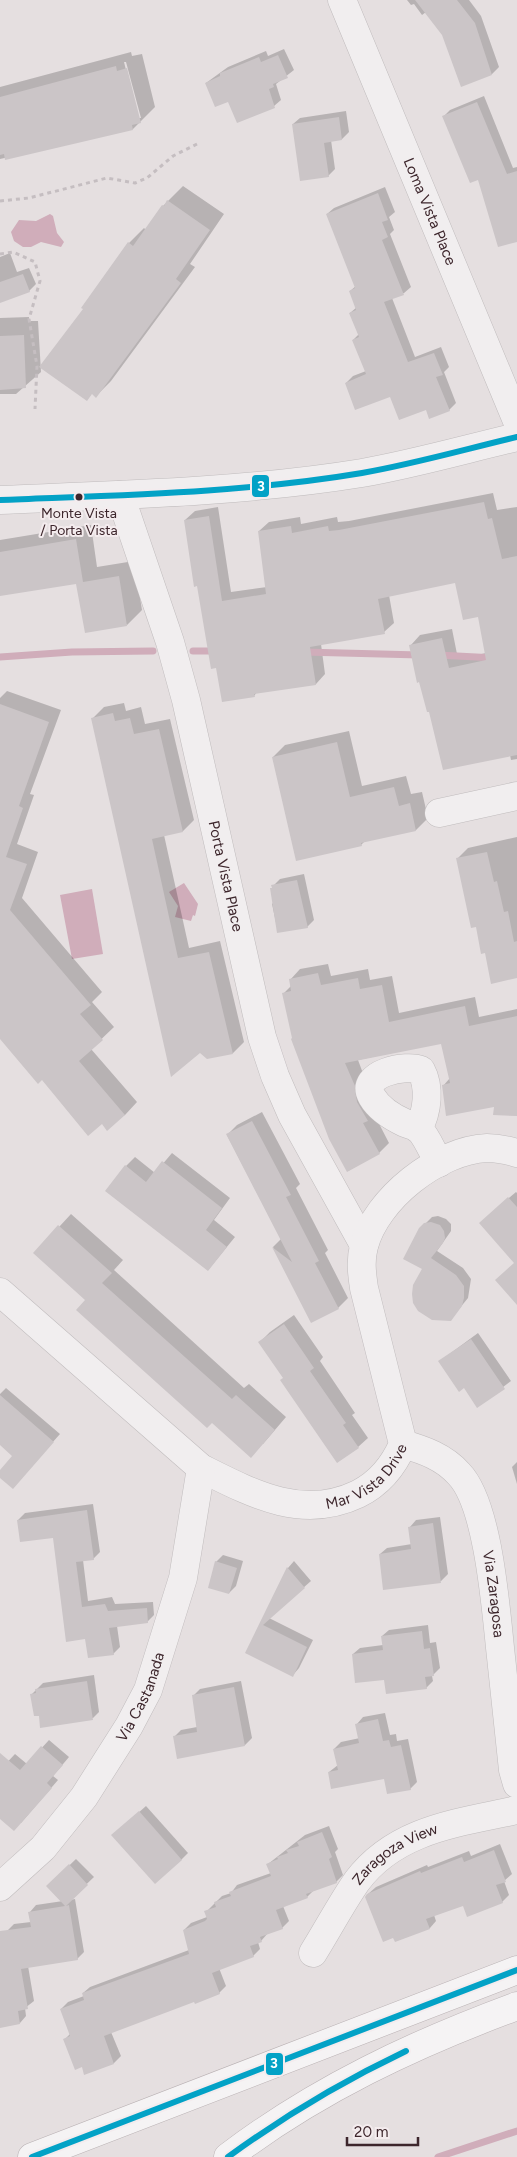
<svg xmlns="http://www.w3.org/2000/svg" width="517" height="2157" font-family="Figtree,sans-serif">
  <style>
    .water { fill: #d0adba }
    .shadow { fill: #0003; fill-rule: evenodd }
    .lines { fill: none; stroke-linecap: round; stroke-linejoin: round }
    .stream { stroke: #d0adba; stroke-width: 7 }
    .building { fill: #cbc5c7 }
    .minor-casing { stroke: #c0bcbd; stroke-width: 29 }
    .highway-casing { stroke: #b9b1b3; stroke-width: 29 }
    .path { stroke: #c5bec1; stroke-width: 3; stroke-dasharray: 4 4; stroke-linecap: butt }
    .minor { stroke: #f1eeef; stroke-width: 28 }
    .highway { stroke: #f5f3f4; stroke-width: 28 }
    .bus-1-casing { stroke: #f4ecee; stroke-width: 10 }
    .bus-1 { stroke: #03a2c6; stroke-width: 6 }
    .bus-dot { fill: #3d262c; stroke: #f4ecee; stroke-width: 2 }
    .labels { text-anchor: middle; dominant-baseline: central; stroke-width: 4; stroke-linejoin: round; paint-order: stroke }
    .bus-label { font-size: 14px; fill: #3d262c; stroke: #f4ecee }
    .street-label { font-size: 15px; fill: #3d262c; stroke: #f4ecee }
    .line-badge { stroke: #f4ecee; stroke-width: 2 }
    .badge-label { font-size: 14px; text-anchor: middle; font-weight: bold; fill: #fff }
  </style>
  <rect width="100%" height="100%" fill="#e5dfe0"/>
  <g class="water">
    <polygon points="50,214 53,216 57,233 64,242 61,247 41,242 31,247 23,247 14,241 11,232 19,220 36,221"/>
    <polygon points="184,883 198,904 195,916 193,915 191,921 175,917 178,906 169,892"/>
    <polygon points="92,889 103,954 72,959 60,895"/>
  </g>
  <g class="shadow">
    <polygon points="407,0 469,0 481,16 499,67 492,74 462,85 443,34 426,12 422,15 414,4 411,5"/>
    <polygon points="284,49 294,70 276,84 281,100 274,106 229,100 206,83 228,67 266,51 268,56"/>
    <path d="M131 52 132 56 142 54 155 107 133 129 0 159V87ZM124 62H126L141 118H138Z"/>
    <polygon points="484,96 513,168 517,167 517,241 443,117 450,110"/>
    <polygon points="346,111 349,132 342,139 331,140 335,169 328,176 293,124 300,118"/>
    <polygon points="183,186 224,214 190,264 195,267 111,381 96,396 85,309 129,243 144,228 146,230 163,206"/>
    <polygon points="385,187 395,212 389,217 394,230 390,234 411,287 404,293 392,298 415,357 441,347 449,367 444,372 456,403 449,410 426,408 390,395 346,383 353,376 366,371 353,340 359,334 350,313 357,307 350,291 356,286 327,214 334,208"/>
    <polygon points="10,253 17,272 29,268 36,284 29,291 0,302 0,257"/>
    <polygon points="29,317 29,321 38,321 41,372 16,394 0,394 0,318"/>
    <polygon points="493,493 497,510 517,507 517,759 511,760 510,755 430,711 411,645 420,635 452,629 458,659 486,653 479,615 456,582 389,595 394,623 384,632 321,644 325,674 316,684 257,692 254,696 217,667 185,520 195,511 218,507 231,592 267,587 259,531 269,522 300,517 301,524 337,517 338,522 349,521"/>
    <polygon points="91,525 97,567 134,561 142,610 127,625 77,582 0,595 0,540"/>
    <polygon points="7,691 61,710 30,794 34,795 17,844 38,852 22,898 102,992 92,1002 114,1027 91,1049 137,1102 125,1115 102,1122 42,1079 0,1037 0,698"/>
    <polygon points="124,703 126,711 141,707 145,724 170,719 194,820 183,831 164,835 189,948 220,941 244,1042 233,1053 207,1058 93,718 104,707"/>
    <polygon points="349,731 362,786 406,776 411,794 422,792 428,818 416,830 365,841 361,845 273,757 285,745"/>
    <polygon points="517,837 517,977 486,951 457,859 468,848"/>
    <polygon points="304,874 314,920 307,927 278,932 272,904 274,902 273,886 280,879"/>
    <polygon points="328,964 331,976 368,969 370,980 392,976 399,1013 475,997 479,1017 517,1009 517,1114 443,1086 450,1078 442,1042 358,1060 364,1076 374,1114 389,1143 379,1153 348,1171 293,1038 284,993 291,986 290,980 300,969"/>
    <polygon points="262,1112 300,1184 296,1188 328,1250 325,1253 348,1298 338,1308 312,1321 273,1247 281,1239 227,1135 237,1125"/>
    <polygon points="172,1153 230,1198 214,1220 235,1237 208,1270 126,1166 135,1157 155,1173"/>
    <polygon points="516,1192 517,1193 517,1299 515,1262 488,1216"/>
    <polygon points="71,1214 123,1260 114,1270 244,1388 249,1384 286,1417 263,1444 87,1300 35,1253"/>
    <polygon points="438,1216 446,1219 451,1224 451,1231 437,1251 463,1268 471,1279 468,1298 450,1320 427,1263 420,1229 432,1217"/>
    <polygon points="294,1315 323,1357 320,1361 355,1413 352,1415 368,1438 358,1447 284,1377 260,1342 270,1332"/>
    <polygon points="478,1333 511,1381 478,1406 464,1387 440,1361"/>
    <polygon points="6,1388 60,1434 19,1480 0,1476 0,1472 14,1456 0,1443 0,1394"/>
    <polygon points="517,1462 517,1484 512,1467"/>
    <polygon points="93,1504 100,1552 93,1559 83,1560 88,1601 112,1597 115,1604 153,1602 154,1615 147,1622 117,1626 120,1647 113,1654 86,1638 54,1536 18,1520 25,1513"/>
    <polygon points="440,1517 448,1574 441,1581 384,1589 380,1554 387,1548 412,1544 410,1527 416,1520"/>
    <polygon points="223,1555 243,1561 236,1586 229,1593 216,1562"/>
    <polygon points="294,1561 311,1581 269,1618 313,1640 299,1668 293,1675 247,1653 288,1568"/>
    <polygon points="428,1625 430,1643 436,1642 440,1668 432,1676 433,1681 426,1688 385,1678 353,1654 360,1648 383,1645 382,1636 389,1630"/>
    <polygon points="94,1675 99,1712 93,1718 40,1714 32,1694 43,1683"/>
    <polygon points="241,1681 252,1738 245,1745 174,1737 181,1730 197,1727 193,1696 200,1689"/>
    <polygon points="385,1713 390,1735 396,1734 397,1741 408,1739 417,1782 410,1789 385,1778 329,1772 338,1765 334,1749 341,1742 360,1738 357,1724 363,1717"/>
    <polygon points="49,1740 69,1757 53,1776 58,1780 21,1823 0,1817 0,1770 15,1754 27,1764"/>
    <polygon points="146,1806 188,1853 181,1860 120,1829"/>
    <polygon points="329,1826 338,1849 335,1852 343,1875 336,1882 314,1890 307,1897 283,1906 289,1921 282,1928 268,1933 261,1941 258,1942 260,1949 253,1956 219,1968 226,1986 219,1993 194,2000 111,2032 121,2056 114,2063 85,2073 82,2065 65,2039 70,2034 61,2009 68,2002 84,1996 83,1993 90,1987 189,1950 184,1930 191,1923 207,1917 206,1912 222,1896 231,1893 237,1885 271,1873 268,1864 305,1835"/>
    <polygon points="500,1844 512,1874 504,1881 509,1895 502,1902 464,1904 434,1915 436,1921 430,1928 396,1941 368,1894 376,1887 427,1865 428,1867 469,1851 471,1856"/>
    <polygon points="76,1859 94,1877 70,1900 75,1899 84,1952 77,1959 28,1966 34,2001 25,2008 26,2016 20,2023 0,2012 0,1947 7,1931 14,1924 31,1922 30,1912 36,1905 63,1901 48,1886"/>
  </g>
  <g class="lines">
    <g class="stream">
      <polyline points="193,651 218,651"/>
      <polyline points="303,652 420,655"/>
      <polyline points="438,655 495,658"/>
      <polyline points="0,657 72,652 153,651"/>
      <polyline points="438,2157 517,2131"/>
    </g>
  </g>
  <g class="building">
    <polygon points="415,0 457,0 475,23 492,75 461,87 442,35"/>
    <polygon points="278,55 288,78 273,84 274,87 269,89 275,108 237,123 228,102 215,107 205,83 220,76 220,73 259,57 261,62"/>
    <polygon points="116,66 117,71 127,68 141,123 132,125 133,130 5,160 4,154 0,155 0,97"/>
    <polygon points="477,102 507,174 517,171 517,242 498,247 478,180 470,183 442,116"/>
    <polygon points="339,117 342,140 324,143 329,177 300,181 292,124"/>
    <polygon points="378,193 388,220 382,222 388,237 382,240 404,295 384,302 408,362 434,353 443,375 436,377 450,411 429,419 426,410 399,420 390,397 355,410 345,383 366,374 352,340 359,337 349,313 356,310 349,291 355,288 326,214"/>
    <polygon points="167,200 210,230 176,279 181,283 96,398 92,394 87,401 39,367 83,309 81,308 128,242 133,246 162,205 164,206"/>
    <polygon points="23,274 30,292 0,303 0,282"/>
    <polygon points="24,335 26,388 0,390 0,336"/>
    <polygon points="484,502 488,519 492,518 502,559 517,556 517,755 443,770 429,712 427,712 419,682 417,683 409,645 442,638 449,668 486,660 478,617 463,620 455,583 378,599 385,634 310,647 316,685 254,694 255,697 222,702 216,668 211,669 197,586 194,587 184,520 209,516 222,601 266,594 258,531 291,526 292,533 328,526 329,531 339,530"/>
    <polygon points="76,539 83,582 119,576 127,626 85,633 76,584 0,596 0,552"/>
    <polygon points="0,704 49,722 19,806 23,808 6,857 27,864 10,910 91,1005 80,1014 103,1040 79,1061 125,1115 107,1131 102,1124 88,1136 42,1080 38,1084 0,1039"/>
    <polygon points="113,713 115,721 130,718 134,734 159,729 183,832 152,839 178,958 209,952 233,1054 207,1059 200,1053 171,1077 91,718"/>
    <polygon points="337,742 350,797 394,787 399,806 410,803 416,831 361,843 362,846 296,861 272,757"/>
    <polygon points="487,852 494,882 497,881 504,912 508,911 514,942 517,941 517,978 491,984 485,953 481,954 476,927 471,928 456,858"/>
    <polygon points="297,880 308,928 277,933 270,888 272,888 271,885"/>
    <polygon points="318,973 321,985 358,978 360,989 382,985 389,1022 465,1006 469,1026 517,1016 517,1116 493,1115 494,1107 446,1116 442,1085 450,1083 441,1044 345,1063 355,1086 357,1102 368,1121 363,1123 380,1154 347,1172 329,1139 291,1039 292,1038 282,993 291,991 289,979"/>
    <polygon points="252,1121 291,1195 286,1197 319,1261 315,1263 339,1309 311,1323 272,1247 292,1262 226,1134"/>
    <polygon points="162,1161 222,1208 206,1230 227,1247 208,1271 105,1191 125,1165 146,1182"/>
    <polygon points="508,1197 517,1207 517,1305 495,1280 514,1263 479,1223"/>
    <polygon points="431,1222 440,1225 444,1231 445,1238 443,1243 431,1258 456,1275 464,1286 464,1298 462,1306 451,1321 432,1320 418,1311 413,1303 412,1294 413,1285 423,1267 422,1269 403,1259 419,1228 424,1223"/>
    <polygon points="58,1225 112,1273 102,1283 232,1399 236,1395 275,1430 251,1458 212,1423 207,1428 76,1310 85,1300 33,1253"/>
    <polygon points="284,1324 314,1368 310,1371 346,1423 343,1425 359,1448 337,1463 280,1380 283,1378 258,1342"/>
    <polygon points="471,1339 505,1389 477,1408 464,1388 459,1392 438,1361"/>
    <polygon points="0,1395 54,1442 13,1489 0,1478 0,1470 12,1456 0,1445"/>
    <polygon points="87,1510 94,1560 76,1562 82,1607 105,1604 108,1611 147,1608 148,1623 109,1628 114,1655 88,1658 85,1639 66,1642 53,1538 20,1542 17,1520"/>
    <polygon points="433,1523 441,1583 383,1590 379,1554 411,1549 408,1527"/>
    <polygon points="215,1561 237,1568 229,1594 208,1588"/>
    <polygon points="287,1567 305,1588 263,1625 307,1647 293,1677 245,1653"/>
    <polygon points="422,1631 424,1649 430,1648 434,1676 425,1677 427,1689 386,1694 384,1680 355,1683 352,1654 383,1650 381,1636"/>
    <polygon points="87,1681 93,1720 40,1728 39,1716 34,1716 30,1694 36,1693 35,1689"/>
    <polygon points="234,1687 245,1746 177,1759 173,1736 197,1732 192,1695"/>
    <polygon points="378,1719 383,1741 389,1740 391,1747 401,1745 411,1790 387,1794 384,1779 331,1789 328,1772 338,1770 333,1749 359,1743 355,1724"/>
    <polygon points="41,1746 63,1765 47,1783 52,1788 14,1831 0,1819 0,1753 20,1770"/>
    <polygon points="139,1811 182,1860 155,1884 111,1835"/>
    <polygon points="322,1832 332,1857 329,1859 337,1883 306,1894 308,1898 276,1910 283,1929 260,1937 262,1942 250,1946 254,1957 212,1973 220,1994 195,2004 194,2002 104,2036 114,2064 84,2075 82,2067 75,2070 63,2039 70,2036 60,2009 84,2000 82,1993 189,1954 183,1930 205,1921 207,1919 204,1911 216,1907 214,1902 231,1896 229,1892 271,1876 266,1864 278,1859 277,1857 288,1853 286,1850 299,1846 297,1842"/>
    <polygon points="494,1850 506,1882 496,1885 503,1903 467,1917 463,1906 426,1919 430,1929 395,1942 393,1938 383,1942 365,1897 367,1894 420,1871 421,1873 462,1857 464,1862"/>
    <polygon points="69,1864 88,1885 66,1906 69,1905 78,1960 21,1969 28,2009 18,2011 20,2024 0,2028 0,1931 31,1927 28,1912 65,1906 46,1886"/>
  </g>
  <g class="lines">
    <g class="minor-casing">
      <g id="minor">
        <path id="s1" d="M342 0 517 421"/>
        <path id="s2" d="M120 495 170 642 186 700 262 1037 275 1076 292 1115 364 1245"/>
        <path d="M0 500C119 495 245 492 362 473 414 464 466 449 517 437"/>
        <polyline points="439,813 517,796"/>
        <path d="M418 1129C428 1111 430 1087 421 1070 407 1064 358 1073 372 1097 379 1109 392 1117 405 1123 409 1125 416 1126 419 1129 427 1137 433 1153 439 1163"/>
        <path id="s3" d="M0 1292 201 1468C251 1493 302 1521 358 1494 380 1483 394 1465 403 1444L364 1288C362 1274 360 1261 364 1246 376 1199 438 1150 487 1148 497 1148 507 1150 517 1153"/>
        <path id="s4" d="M403 1444C424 1450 444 1457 459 1474 489 1505 496 1612 501 1657 505 1694 509 1732 513 1770L517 1784"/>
        <path id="s5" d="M0 1887 43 1848 84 1797 129 1726 148 1690 183 1578 201 1468"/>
        <path id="s6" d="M313 1953C328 1929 341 1904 357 1881 396 1829 458 1823 517 1810"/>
      </g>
    </g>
    <g class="highway-casing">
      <g id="highway">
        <polyline points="32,2157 517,1970"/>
        <path d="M228 2157C316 2090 414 2044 517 2006"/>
      </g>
    </g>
    <g class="path">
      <polyline points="0,201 29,198 107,178 135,183 147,178 173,156 199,143"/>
      <polyline points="0,254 13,252 35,262 40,281 29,319 37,366 35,409"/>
    </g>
    <use href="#minor" class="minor"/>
    <use href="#highway" class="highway"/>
    <g class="bus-1-casing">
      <g id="bus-1">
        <path d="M0 500C121 495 243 493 362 473 414 464 466 449 517 437"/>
        <polyline points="32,2157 517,1970"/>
        <path d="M228 2157C284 2116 343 2081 406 2051"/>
      </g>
    </g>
    <use href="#bus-1" class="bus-1"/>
  </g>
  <circle class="bus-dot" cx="79" cy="497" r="4.5"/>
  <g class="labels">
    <g class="bus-label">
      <text x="79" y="513">Monte Vista<tspan x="79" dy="17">/ Porta Vista</tspan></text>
    </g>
    <g class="street-label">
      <text stroke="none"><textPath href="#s1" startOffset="229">Loma Vista Place</textPath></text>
      <text stroke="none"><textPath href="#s2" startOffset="396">Porta Vista Place</textPath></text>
      <text stroke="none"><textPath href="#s3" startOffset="450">Mar Vista Drive</textPath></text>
      <text stroke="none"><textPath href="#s4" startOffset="191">Via Zaragosa</textPath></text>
      <text stroke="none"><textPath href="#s5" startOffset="239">Via Castanada</textPath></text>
      <text stroke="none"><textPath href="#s6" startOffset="132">Zaragoza View</textPath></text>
    </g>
  </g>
  <g class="line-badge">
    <rect x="251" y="474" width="19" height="24" rx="5" fill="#03a2c6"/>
    <rect x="265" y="2052" width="19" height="24" rx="5" fill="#03a2c6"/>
  </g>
  <g class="badge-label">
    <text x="261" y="491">3</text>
    <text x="274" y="2068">3</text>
  </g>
  <path d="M347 2137v8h71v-8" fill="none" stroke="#3d262c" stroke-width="2.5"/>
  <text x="354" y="2137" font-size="15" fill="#3d262c" stroke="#f4ecee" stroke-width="4" paint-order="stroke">20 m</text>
</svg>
